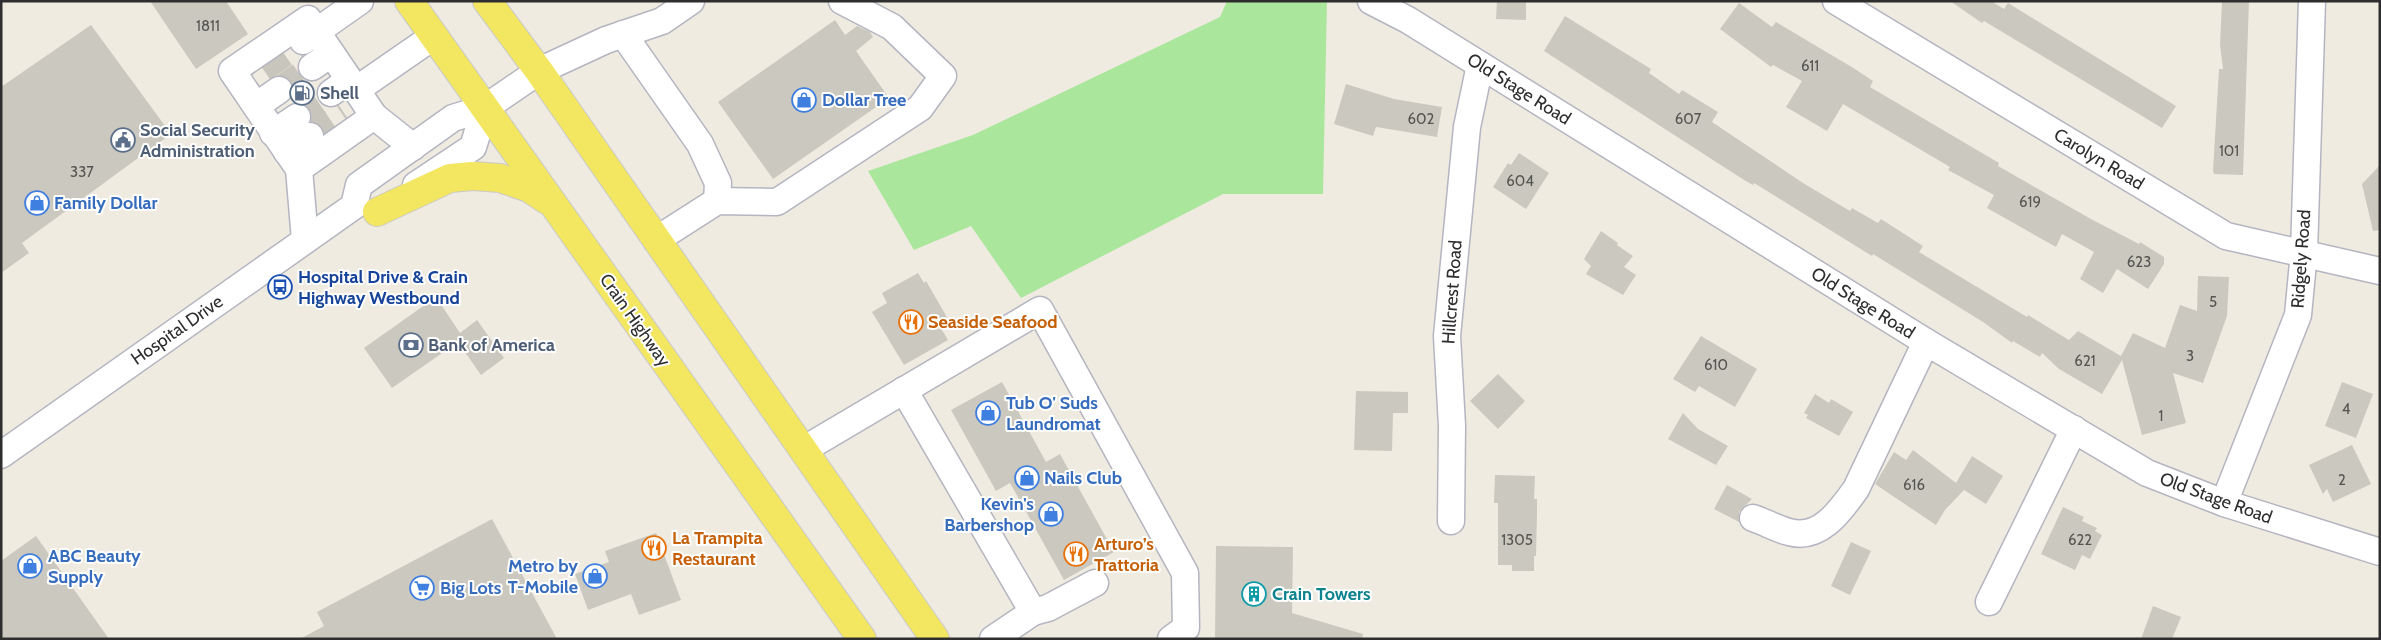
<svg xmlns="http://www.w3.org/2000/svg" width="2381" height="640" font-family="Cabin,sans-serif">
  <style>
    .green { fill: #abe69d }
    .building { fill: #cbc9bf }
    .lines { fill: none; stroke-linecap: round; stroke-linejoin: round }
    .minor-tunnel { stroke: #c8c5bd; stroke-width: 26; stroke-dasharray: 26 13; stroke-linecap: butt }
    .minor-casing { stroke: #b4b5c1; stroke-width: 29 }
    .major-casing { stroke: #c9c9c9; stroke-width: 30 }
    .minor { stroke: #fff; stroke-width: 26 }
    .major { stroke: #f3e762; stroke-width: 28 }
    .labels { text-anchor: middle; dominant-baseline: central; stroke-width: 4; stroke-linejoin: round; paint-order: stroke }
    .number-label { font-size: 15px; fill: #555552 }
    .street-label { font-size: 18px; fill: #2e2e2e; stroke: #fff }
    .service-label { font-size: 18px; font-weight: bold; fill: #4e5e75; stroke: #fff; text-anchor: start }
    .shop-label { font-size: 18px; font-weight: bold; fill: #366cbe; stroke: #fff; text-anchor: start }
    .transit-label { font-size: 18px; font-weight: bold; fill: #164399; stroke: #fff; text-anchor: start }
    .food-label { font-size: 18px; font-weight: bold; fill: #c56008; stroke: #fff; text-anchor: start }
    .culture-label { font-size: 18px; font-weight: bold; fill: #0d838f; stroke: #fff; text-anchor: start }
  </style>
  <rect width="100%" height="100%" fill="#efebe1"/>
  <polygon class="green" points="1227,1 1327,1 1323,194 1223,194 1021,298 971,226 914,250 868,171 973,135 1220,17"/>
  <g class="building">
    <polygon points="150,1 226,1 248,34 196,69"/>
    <polygon points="1497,1 1526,1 1526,20 1496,19"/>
    <polygon points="1950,1 1996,1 1994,3 2004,9 2008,3 2176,106 2162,128 1984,21 1982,23"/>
    <polygon points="2222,1 2249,1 2243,175 2214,174 2213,171 2219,69 2223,69 2220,45"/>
    <polygon points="1739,3 1772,27 1776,22 1855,69 1873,81 1870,87 1999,163 1998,166 2091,219 2139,244 2140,242 2164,257 2164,264 2148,289 2117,269 2103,293 2080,279 2094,252 2062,234 2056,247 1987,208 1994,195 1948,170 1950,167 1843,104 1827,131 1786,107 1802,81 1773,65 1771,67 1720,29"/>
    <polygon points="1565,16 1651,69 1649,73 1679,94 1682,90 1718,112 1712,122 1803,183 1850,211 1852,208 1878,223 1881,219 1923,246 1919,252 2027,317 2028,315 2069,340 2078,331 2121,356 2133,333 2165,348 2180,305 2197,311 2198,276 2229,277 2227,316 2203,383 2173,373 2186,423 2142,435 2122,360 2102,394 2059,369 2042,353 2040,357 2013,341 2012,343 1983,322 1873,254 1872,256 1754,183 1753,185 1744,180 1544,51"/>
    <polygon points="835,20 845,35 857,26 870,32 873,37 856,51 889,98 773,179 718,102"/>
    <polygon points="91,25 171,134 22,243 29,253 1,273 1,87"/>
    <polygon points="1346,84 1394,99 1442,107 1437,137 1376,127 1373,136 1334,124"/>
    <polygon points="1519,153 1549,173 1526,209 1493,187 1508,163 1511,165"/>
    <polygon points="2380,165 2380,230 2373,231 2362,184"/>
    <polygon points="1601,231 1618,243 1617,245 1633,256 1624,267 1636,275 1623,295 1586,274 1591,266 1584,259"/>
    <polygon points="918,273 924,283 926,281 948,319 939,325 948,340 904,365 872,312 887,303 882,293"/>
    <polygon points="436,297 460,333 477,320 504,358 481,375 458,342 392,388 364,348"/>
    <polygon points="1701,336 1757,369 1735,407 1699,386 1695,392 1673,379"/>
    <polygon points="1498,374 1525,401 1498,429 1470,401"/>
    <polygon points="1002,382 1046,462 1060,454 1114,552 1064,580 1010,483 996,491 951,410"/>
    <polygon points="2342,382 2373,394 2356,438 2325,426"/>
    <polygon points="1356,391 1408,392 1408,413 1393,413 1392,451 1354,450"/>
    <polygon points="1815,394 1829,403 1831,399 1853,412 1839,436 1806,418 1808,415 1804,413"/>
    <polygon points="1683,413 1698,429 1728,446 1716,465 1668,439"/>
    <polygon points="2352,445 2371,484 2333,502 2327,489 2323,494 2309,465"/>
    <polygon points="1913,450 1956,483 1972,456 2003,476 1986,504 1964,490 1945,510 1936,525 1875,484 1894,452 1906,460"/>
    <polygon points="1495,475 1535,476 1534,499 1537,499 1537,514 1536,556 1534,556 1534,571 1512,571 1512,565 1498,565 1498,503 1494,503"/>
    <polygon points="1727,485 1752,499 1739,512 1739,522 1714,509"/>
    <polygon points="2063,507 2084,517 2082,521 2097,528 2095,531 2102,535 2090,559 2082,555 2075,570 2041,554"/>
    <polygon points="492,519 557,639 300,639 324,626 317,612"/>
    <polygon points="656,533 681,600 639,615 631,594 588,610 575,574 609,562 605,551"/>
    <polygon points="36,536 109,639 1,639 1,561"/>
    <polygon points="1851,542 1871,551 1850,595 1831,586"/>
    <polygon points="1216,546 1293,547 1292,613 1363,634 1362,639 1215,639"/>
    <polygon points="2153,606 2181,617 2172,639 2141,639"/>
  </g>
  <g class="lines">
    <g class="minor-tunnel">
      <polyline points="263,69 296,46"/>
      <polyline points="279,90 312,67"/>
      <polyline points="297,117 331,93"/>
      <polyline points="310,136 344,113"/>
    </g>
    <g class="minor-casing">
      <g id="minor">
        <polyline points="1371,1 1408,20 1926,342 2147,473 2224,503 2380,552"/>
        <polyline points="1836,1 2226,236 2380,271"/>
        <polygon points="308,19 374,116 299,169 232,71"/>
        <polyline points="623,34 700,144 718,183 717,201"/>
        <polyline points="303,41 360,1"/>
        <polyline points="312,67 331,54"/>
        <polyline points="356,90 434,36"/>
        <polyline points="331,93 349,80"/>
        <polyline points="256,106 279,90"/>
        <polyline points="374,116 413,147"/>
        <polyline points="273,133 297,117"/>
        <polyline points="287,152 310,136"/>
        <polyline points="299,169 305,240"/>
        <polyline points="416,185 473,147 485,108"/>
        <polyline points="656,240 717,201 777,202 920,108 943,76 892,27 842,1"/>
        <polyline points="904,390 1033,612 993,639"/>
        <polyline points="803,450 1040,310 1185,573 1186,628 1171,639"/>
        <polyline points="1,455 354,206 359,185 453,118 485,108 539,71 606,40 662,21 691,1"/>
        <polyline points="2224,503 2298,315 2304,252 2312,1"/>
        <path d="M1753 518C1765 522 1777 529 1789 532 1820 541 1841 510 1856 489L1926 342"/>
        <polyline points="1451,521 1452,426 1447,336 1467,127 1480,65"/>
        <polyline points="1989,602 2074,429"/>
        <polyline points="1033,612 1048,608 1095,583"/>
      </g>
    </g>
    <g class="major-casing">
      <g id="major">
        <polyline points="409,1 862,639"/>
        <polyline points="487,1 539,71 935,639"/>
        <polyline points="377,212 450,178 473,176 500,178 529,188 547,200"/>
      </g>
    </g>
    <use href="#minor" class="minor"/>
    <use href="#major" class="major"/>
  </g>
  <defs>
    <g id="fuel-ring" transform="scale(1.25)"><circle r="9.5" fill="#fff" stroke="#5c6f8a" stroke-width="1.5"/><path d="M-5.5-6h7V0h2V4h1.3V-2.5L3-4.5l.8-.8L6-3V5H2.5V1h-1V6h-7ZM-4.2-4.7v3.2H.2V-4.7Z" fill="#5c6f8a"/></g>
    <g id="shop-ring" transform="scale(1.25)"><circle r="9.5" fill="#fff" stroke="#3f7fe0" stroke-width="1.5"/><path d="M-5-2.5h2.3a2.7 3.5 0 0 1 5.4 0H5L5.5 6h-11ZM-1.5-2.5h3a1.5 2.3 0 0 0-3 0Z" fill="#3f7fe0"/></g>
    <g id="civic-ring" transform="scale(1.25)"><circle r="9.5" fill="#fff" stroke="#5c6f8a" stroke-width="1.5"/><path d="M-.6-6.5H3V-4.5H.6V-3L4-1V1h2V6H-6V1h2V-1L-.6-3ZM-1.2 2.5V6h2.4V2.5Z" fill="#5c6f8a"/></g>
    <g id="bus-ring" transform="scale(1.25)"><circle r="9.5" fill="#fff" stroke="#1a4fb4" stroke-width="1.5"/><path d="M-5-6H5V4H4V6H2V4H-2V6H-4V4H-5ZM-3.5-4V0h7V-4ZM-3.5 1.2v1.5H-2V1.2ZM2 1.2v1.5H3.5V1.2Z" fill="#1a4fb4"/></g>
    <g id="restaurant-ring" transform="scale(1.25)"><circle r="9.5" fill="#fff" stroke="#e8710a" stroke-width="1.5"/><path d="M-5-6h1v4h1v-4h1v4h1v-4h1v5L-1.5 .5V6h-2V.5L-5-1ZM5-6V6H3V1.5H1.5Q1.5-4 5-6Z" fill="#e8710a"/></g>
    <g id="bank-ring" transform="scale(1.25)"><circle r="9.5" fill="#fff" stroke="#5c6f8a" stroke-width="1.5"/><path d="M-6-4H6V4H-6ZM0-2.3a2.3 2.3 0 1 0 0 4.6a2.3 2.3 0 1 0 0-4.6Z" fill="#5c6f8a"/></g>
    <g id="supermarket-ring" transform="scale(1.25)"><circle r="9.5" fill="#fff" stroke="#3f7fe0" stroke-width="1.5"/><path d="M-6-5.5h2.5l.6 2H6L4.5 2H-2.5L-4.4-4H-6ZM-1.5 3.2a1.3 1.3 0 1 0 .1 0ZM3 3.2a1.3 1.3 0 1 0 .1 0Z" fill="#3f7fe0"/></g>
    <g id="building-ring" transform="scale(1.25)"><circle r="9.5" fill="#fff" stroke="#0f9aa8" stroke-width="1.5"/><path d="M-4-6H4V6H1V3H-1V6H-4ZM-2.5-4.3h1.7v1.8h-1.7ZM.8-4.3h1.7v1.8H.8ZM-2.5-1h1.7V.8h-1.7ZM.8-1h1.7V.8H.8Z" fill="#0f9aa8"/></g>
  </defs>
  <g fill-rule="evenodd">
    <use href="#fuel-ring" x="302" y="93"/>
    <use href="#shop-ring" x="804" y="100"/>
    <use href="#civic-ring" x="123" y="140"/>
    <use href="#shop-ring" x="37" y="203"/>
    <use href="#bus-ring" x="280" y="287"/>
    <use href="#restaurant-ring" x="911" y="322"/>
    <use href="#bank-ring" x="411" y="345"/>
    <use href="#shop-ring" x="988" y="413"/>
    <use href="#shop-ring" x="1027" y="478"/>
    <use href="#shop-ring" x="1051" y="514"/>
    <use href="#restaurant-ring" x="654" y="548"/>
    <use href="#restaurant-ring" x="1076" y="554"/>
    <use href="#shop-ring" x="30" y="566"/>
    <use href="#shop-ring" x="595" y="576"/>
    <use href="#supermarket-ring" x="422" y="588"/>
    <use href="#building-ring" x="1254" y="594"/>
  </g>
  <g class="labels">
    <g class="number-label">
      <text x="208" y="26">1811</text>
      <text x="1810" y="66">611</text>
      <text x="1421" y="119">602</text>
      <text x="1688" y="119">607</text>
      <text x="2229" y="151">101</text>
      <text x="82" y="172">337</text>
      <text x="1520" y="181">604</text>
      <text x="2030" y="202">619</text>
      <text x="2139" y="262">623</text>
      <text x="2213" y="302">5</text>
      <text x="2190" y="356">3</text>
      <text x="2085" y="361">621</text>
      <text x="1716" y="365">610</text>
      <text x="2346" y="409">4</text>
      <text x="2161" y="416">1</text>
      <text x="2342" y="480">2</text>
      <text x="1914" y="485">616</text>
      <text x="1517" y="540">1305</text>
      <text x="2080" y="540">622</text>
    </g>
    <g class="street-label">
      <text transform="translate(1519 89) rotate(32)">Old Stage Road</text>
      <text transform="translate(2099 159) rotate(31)">Carolyn Road</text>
      <text transform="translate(2301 259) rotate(-86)">Ridgely Road</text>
      <text transform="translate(1452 292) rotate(-86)">Hillcrest Road</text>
      <text transform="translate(1863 303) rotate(32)">Old Stage Road</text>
      <text transform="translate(635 320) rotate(55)">Crain Highway</text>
      <text transform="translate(177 330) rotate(-35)">Hospital Drive</text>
      <text transform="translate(2216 498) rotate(20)">Old Stage Road</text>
    </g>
    <g class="service-label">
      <text x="320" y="93">Shell</text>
      <text x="140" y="130">Social Security<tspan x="140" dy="21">Administration</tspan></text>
      <text x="428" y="345">Bank of America</text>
    </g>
    <g class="shop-label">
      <text x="822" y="100">Dollar Tree</text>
      <text x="54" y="203">Family Dollar</text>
      <text x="1006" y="403">Tub O' Suds<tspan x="1006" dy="21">Laundromat</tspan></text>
      <text x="1044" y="478">Nails Club</text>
      <text x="1034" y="504" text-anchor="end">Kevin's<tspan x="1034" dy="21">Barbershop</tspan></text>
      <text x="48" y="556">ABC Beauty<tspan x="48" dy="21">Supply</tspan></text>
      <text x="578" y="566" text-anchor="end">Metro by<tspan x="578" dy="21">T-Mobile</tspan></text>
      <text x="440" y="588">Big Lots</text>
    </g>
    <g class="transit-label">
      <text x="298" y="277">Hospital Drive &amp; Crain<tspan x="298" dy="21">Highway Westbound</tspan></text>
    </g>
    <g class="food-label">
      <text x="928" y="322">Seaside Seafood</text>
      <text x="672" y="538">La Trampita<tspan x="672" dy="21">Restaurant</tspan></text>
      <text x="1094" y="544">Arturo’s<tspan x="1094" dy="21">Trattoria</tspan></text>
    </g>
    <g class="culture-label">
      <text x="1272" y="594">Crain Towers</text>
    </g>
  </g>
  <rect width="2381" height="640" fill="none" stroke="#2e2e2e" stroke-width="5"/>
</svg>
